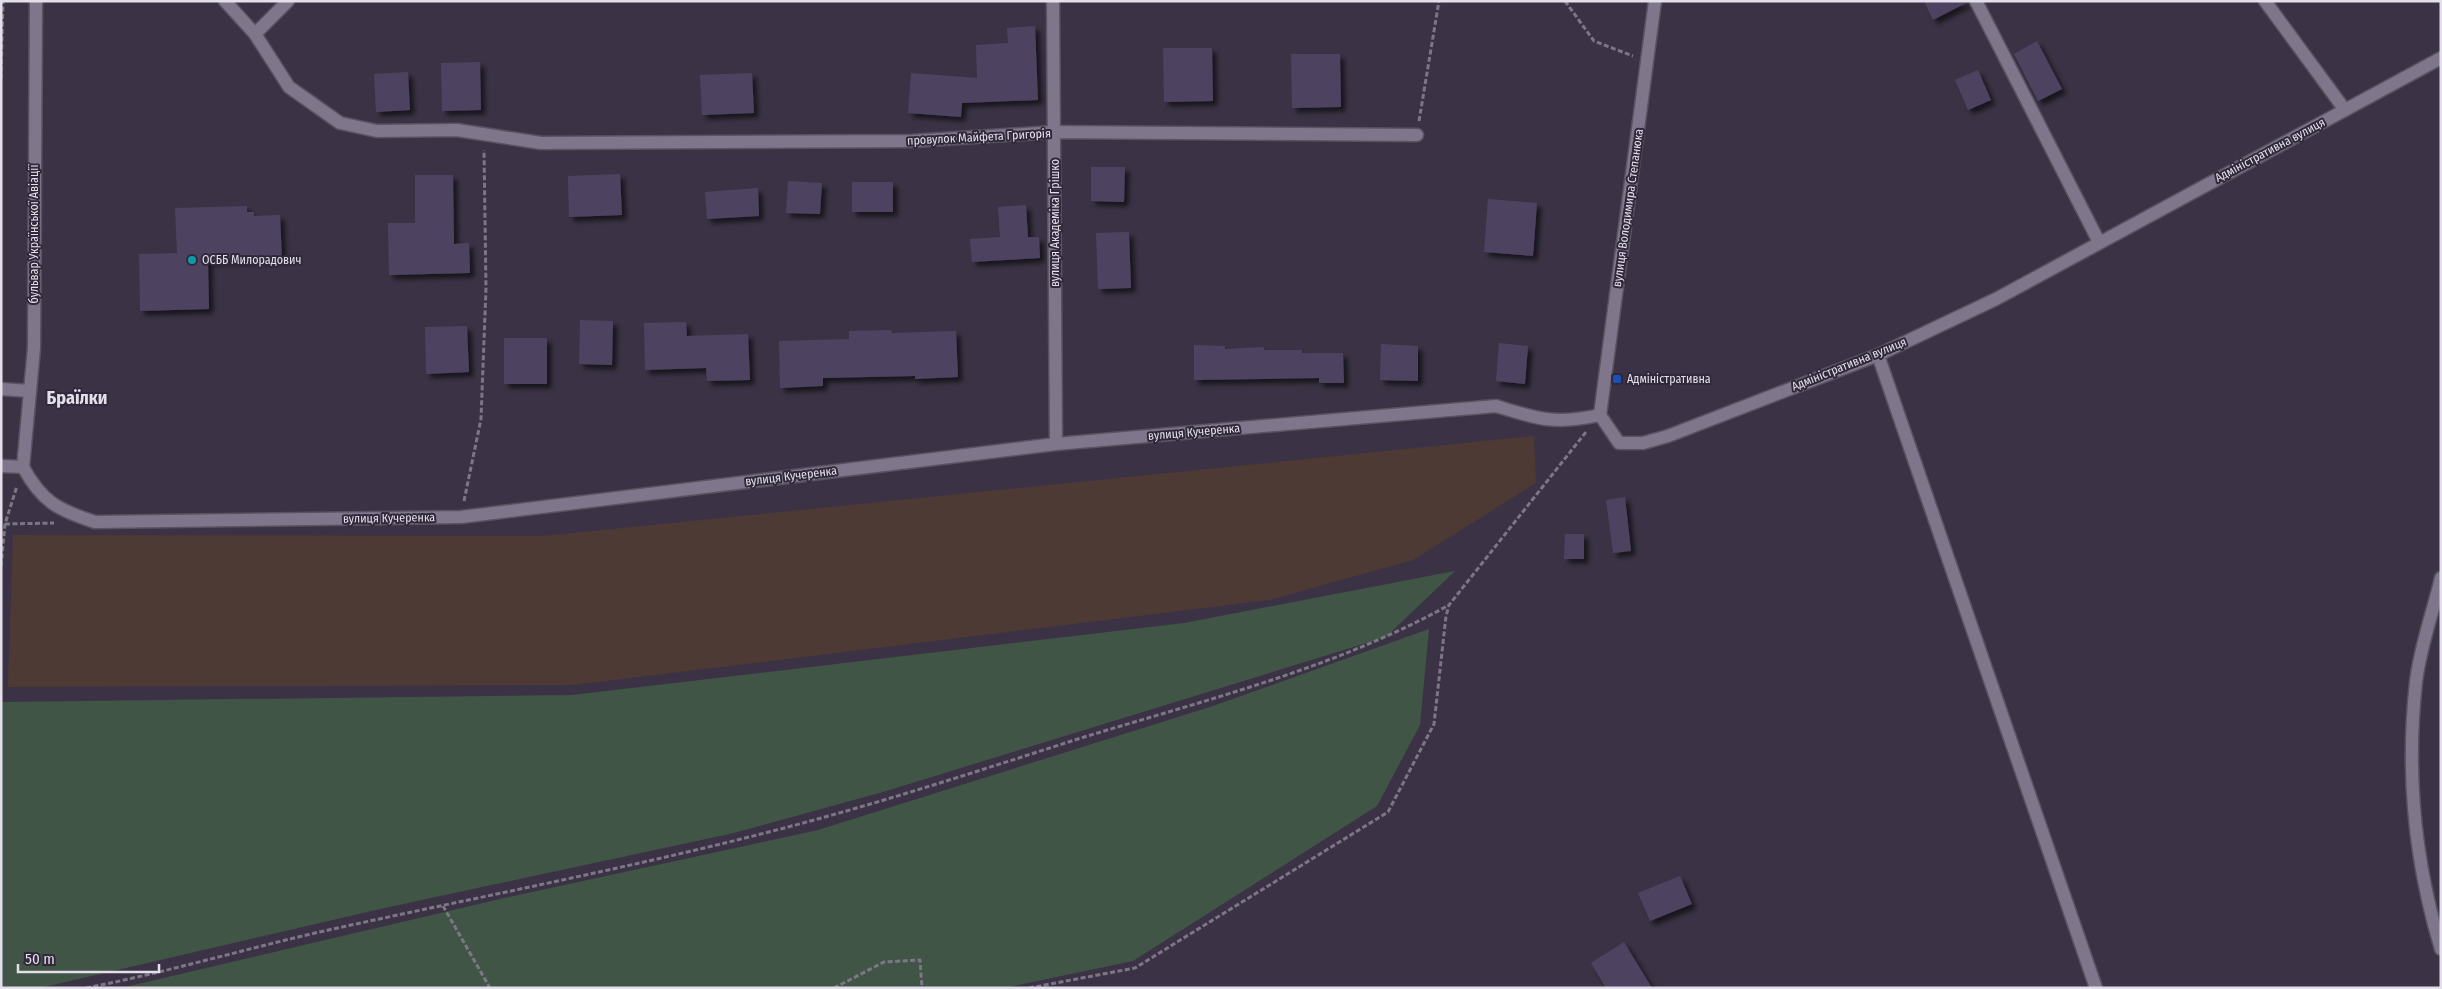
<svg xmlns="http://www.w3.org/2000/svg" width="2442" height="989" font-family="'Fira Sans Condensed',sans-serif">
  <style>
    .industrial { fill: #4e3a34 }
    .green { fill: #405546 }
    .building { fill: #4e4361; filter: url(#shadow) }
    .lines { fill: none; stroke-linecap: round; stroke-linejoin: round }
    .minor-casing { stroke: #585261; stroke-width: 15 }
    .path { stroke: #7d7686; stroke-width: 3; stroke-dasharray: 5 2.5; stroke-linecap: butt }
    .minor { stroke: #7f768b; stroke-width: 12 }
    .culture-dot { fill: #0f9aa8; stroke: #31293b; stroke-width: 2 }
    .transit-dot { fill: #1a4fb4; stroke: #31293b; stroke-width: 2 }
    .labels { text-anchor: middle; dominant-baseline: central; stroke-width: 4; stroke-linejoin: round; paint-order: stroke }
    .street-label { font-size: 12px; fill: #e4dfeb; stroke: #31293b }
    .poi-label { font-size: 12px; fill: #e4dfeb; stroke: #31293b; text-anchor: start }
    .district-label { font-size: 18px; font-weight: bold; fill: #e4dfeb; stroke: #31293b }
  </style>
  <defs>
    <filter id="shadow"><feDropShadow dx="4.5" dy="4.5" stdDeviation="2.5" flood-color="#0009"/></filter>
  </defs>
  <rect width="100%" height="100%" fill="#3b3345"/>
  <polygon class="industrial" points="1534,436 1536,483 1413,560 1269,600 573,685 8,687 13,535 543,536"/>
  <g class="green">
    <polygon points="1455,571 1386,637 883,792 734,833 380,909 40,988 1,988 1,702 572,695 1184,623"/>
    <polygon points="1429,629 1420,725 1377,806 1133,961 1004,988 121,988 500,899 818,830 1213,706"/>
  </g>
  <g class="building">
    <polygon points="1924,1 1968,1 1968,2 1933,20"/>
    <polygon points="1035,26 1038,100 962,103 961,117 908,113 911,73 977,78 976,45 1008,43 1007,28"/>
    <polygon points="2037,41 2062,89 2038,101 2014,54"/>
    <polygon points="1163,48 1212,48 1213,101 1164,102"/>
    <polygon points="1291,54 1340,54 1341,107 1292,108"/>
    <polygon points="480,62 481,110 442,111 441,63"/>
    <polygon points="1978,70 1991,100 1968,110 1955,80"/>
    <polygon points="408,72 410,110 376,112 374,74"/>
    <polygon points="752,73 754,113 702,115 700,75"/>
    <polygon points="1091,167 1125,167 1124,202 1091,201"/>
    <polygon points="620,174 622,215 569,217 568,176"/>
    <polygon points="415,175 453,175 454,244 469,243 470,273 389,275 388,223 415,223"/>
    <polygon points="788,181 822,183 820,214 786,213"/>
    <rect x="852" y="182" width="41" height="30"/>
    <polygon points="758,188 759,216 707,219 705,192"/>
    <polygon points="1488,199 1537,203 1533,256 1484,252"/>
    <polygon points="1026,205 1028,237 1039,237 1040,258 972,262 970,239 1000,237 998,207"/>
    <polygon points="247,206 247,212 254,212 254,216 280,215 282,259 208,261 209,309 140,311 139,254 177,253 175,208"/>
    <polygon points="1129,232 1131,288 1098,289 1096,233"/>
    <polygon points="580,320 613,321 612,365 579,364"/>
    <polygon points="686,322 687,336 748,334 750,380 707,381 706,368 645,370 644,323"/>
    <polygon points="467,326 469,372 426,374 425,327"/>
    <polygon points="891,330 892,333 956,331 958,377 915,379 915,376 823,378 823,386 780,388 779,341 849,339 849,331"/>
    <rect x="504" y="338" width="43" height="46"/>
    <polygon points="1499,343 1528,346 1525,384 1496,381"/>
    <polygon points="1381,344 1418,346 1418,381 1380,380"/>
    <polygon points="1194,345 1225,346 1225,349 1264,347 1264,350 1302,350 1302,353 1343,353 1344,383 1319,383 1319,378 1194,380"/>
    <polygon points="1625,497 1631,551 1613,553 1606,500"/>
    <polygon points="1565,534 1584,534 1584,559 1564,559"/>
    <polygon points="1680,876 1692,904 1650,921 1638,893"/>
    <polygon points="1624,942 1652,988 1606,988 1591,963"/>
  </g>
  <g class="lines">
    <g class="minor-casing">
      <g id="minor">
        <polyline points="225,1 255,34 289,87 340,123 377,131 457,130 541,143 912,141 1054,132 1417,135"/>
        <polyline points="1053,1 1056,444"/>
        <polyline points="1976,1 2099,242"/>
        <polyline points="2265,1 2345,110"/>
        <polyline points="255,34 288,1"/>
        <polyline points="1878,355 2096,988"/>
        <polyline points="1,389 30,391"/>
        <polyline points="1600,415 1619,443 1643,443 1668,436 1878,355 1996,299 2441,58"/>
        <polyline points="1600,415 1655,1"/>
        <polyline points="1,466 23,467"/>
        <path d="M23 467C42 502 58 510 95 522L461 517 1056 444 1496 406C1538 419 1555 425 1600 415"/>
        <polyline points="23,467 34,348 36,1"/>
        <path d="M2441 578C2433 612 2420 647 2416 682 2406 771 2415 863 2441 949"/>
      </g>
    </g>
    <g class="path">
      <polyline points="1565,1 1594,41 1633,56"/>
      <polyline points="1,79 3,1"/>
      <polyline points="1419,121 1439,1"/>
      <polyline points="464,501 481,419 486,288 484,150"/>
      <polyline points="5,524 54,523"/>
      <polyline points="1,566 5,524 17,486"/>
      <polyline points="443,906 490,988"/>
      <path d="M86 988C163 973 238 951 315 933 472 898 632 868 788 827 887 801 984 769 1081 738 1205 700 1336 668 1449 605"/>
      <polyline points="834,988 884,962 920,960 922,988"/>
      <polyline points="1029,988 1135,968 1388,812 1434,724 1446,616 1449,605 1586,432"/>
    </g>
    <use href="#minor" class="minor"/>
  </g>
  <circle class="culture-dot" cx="192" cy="260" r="5"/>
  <rect class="transit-dot" x="1612" y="374" width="10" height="10" rx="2.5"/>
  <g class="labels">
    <g class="street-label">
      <text transform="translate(979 137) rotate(-3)">провулок Майфета Григорія</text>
      <text transform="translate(2270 150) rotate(-28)">Адміністративна вулиця</text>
      <text transform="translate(1628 208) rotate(-82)">вулиця Володимира Степанюка</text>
      <text transform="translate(1055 223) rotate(-90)">вулиця Академіка Грішко</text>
      <text transform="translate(34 234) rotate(-90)">бульвар Української Авіації</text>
      <text transform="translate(1849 364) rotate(-22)">Адміністративна вулиця</text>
      <text transform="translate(1194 432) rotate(-5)">вулиця Кучеренка</text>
      <text transform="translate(791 476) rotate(-7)">вулиця Кучеренка</text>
      <text transform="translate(389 518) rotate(-1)">вулиця Кучеренка</text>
    </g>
    <g class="poi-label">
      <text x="202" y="260">ОСББ Милорадович</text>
      <text x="1627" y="379">Адміністративна</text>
    </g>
    <g class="district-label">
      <text x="77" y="398">Браїлки</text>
    </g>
  </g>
  <rect width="2442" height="989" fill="none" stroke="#e4dfeb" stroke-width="5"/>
  <path d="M18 964v8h141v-8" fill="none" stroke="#e4dfeb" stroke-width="2.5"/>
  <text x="25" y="964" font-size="15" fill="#e4dfeb" stroke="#31293b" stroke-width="4" paint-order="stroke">50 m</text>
</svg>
